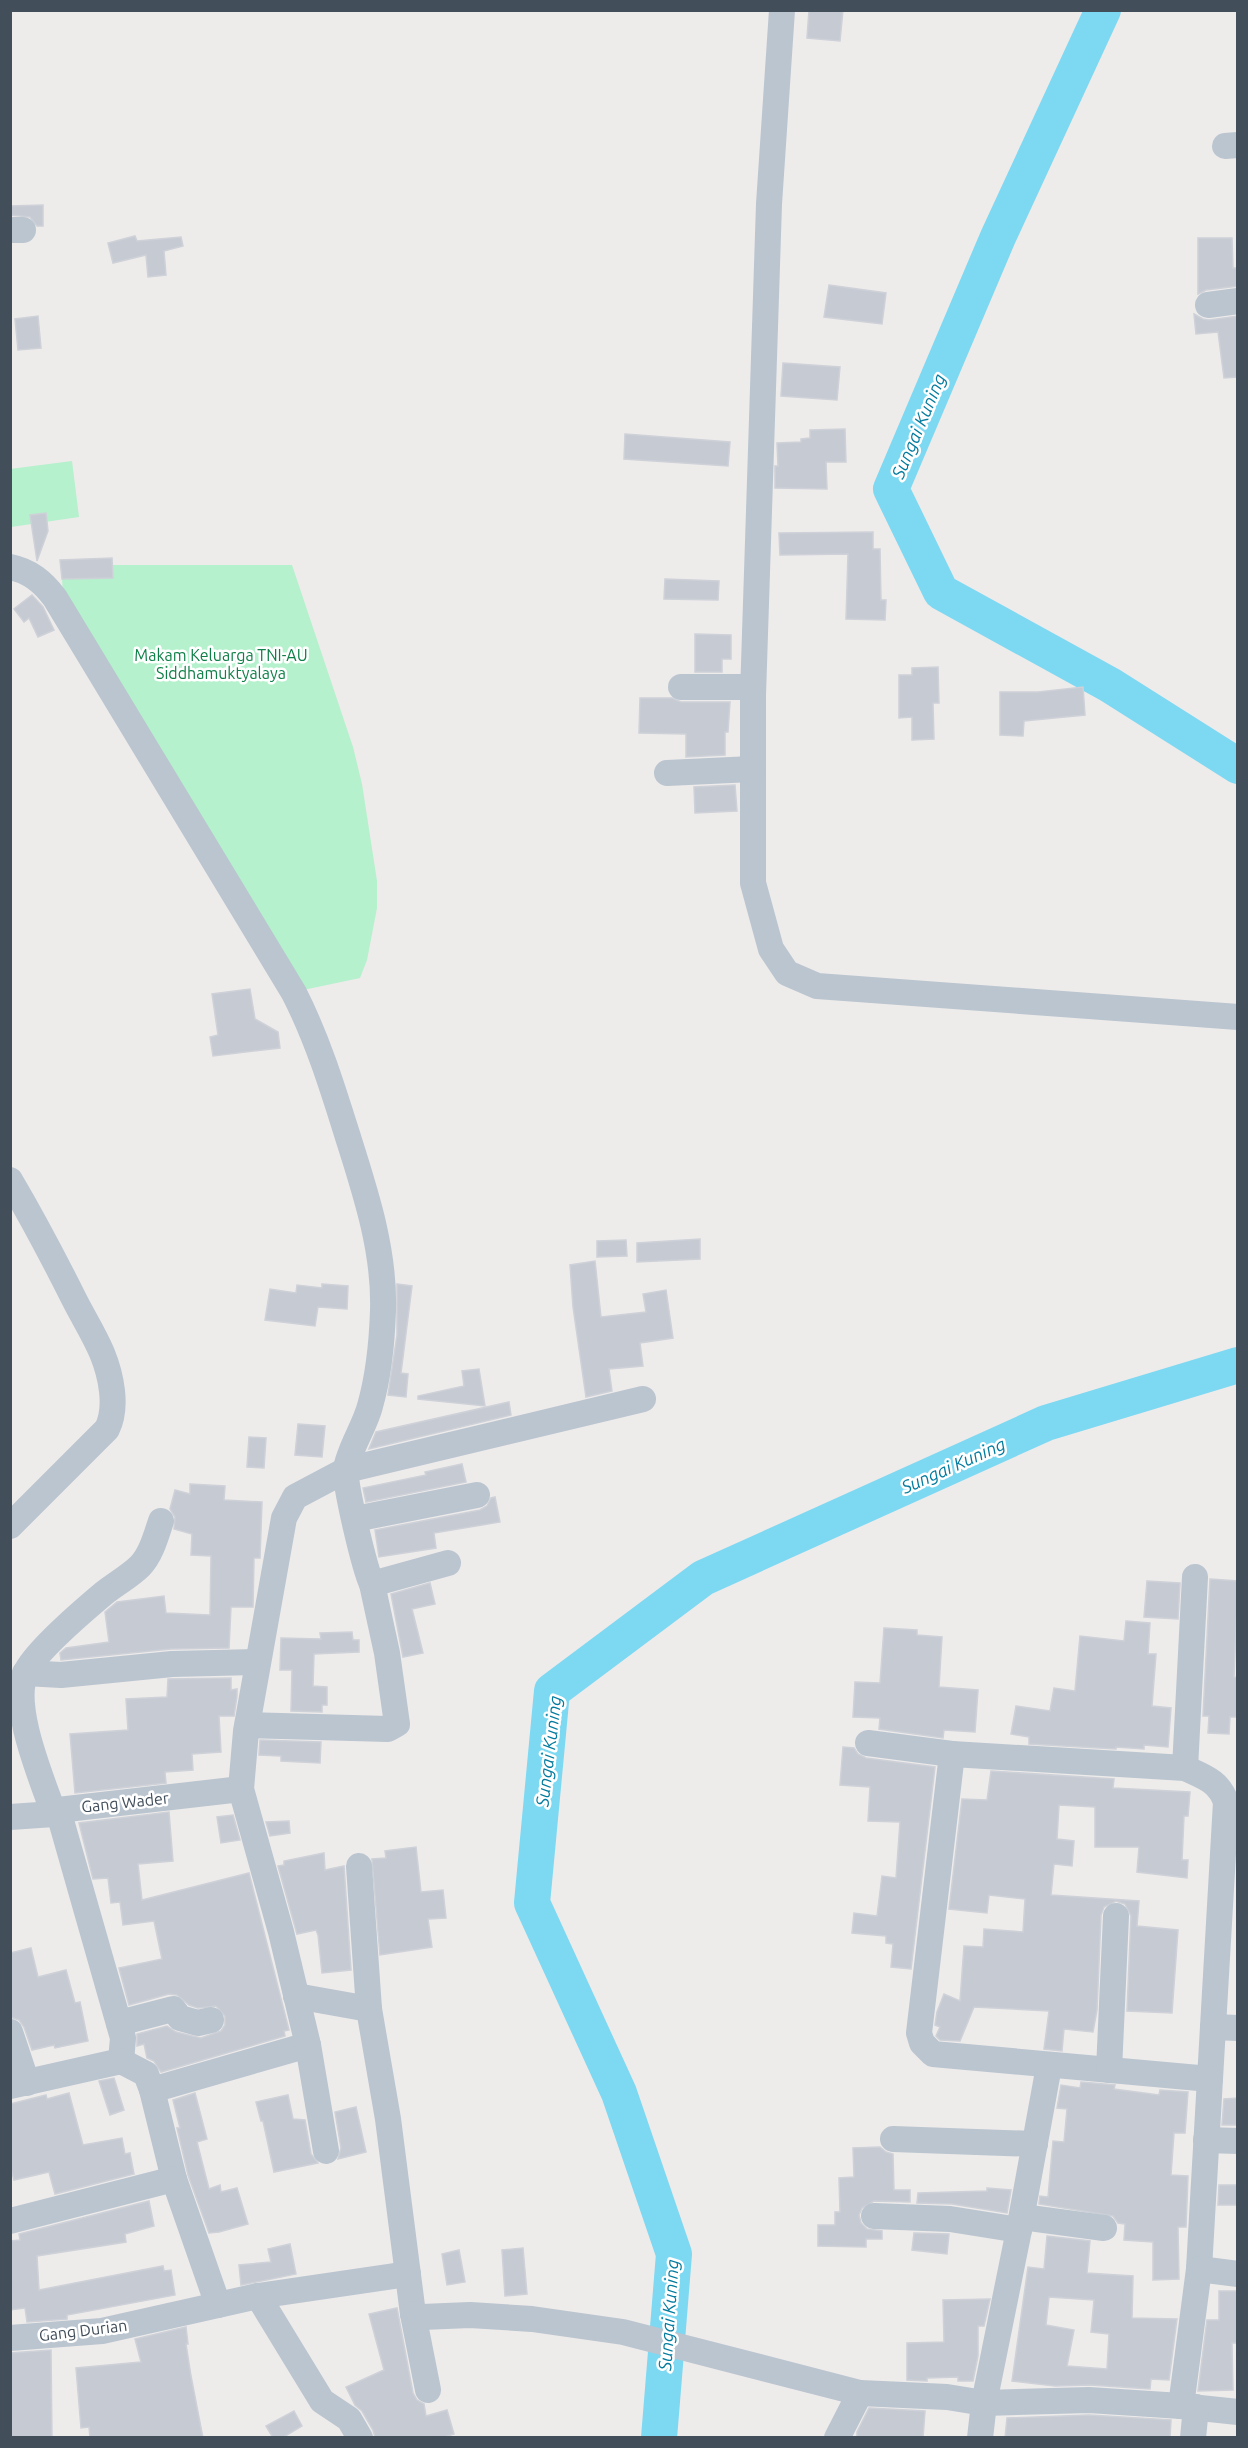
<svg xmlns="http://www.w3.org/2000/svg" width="1248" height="2448" font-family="Ubuntu,sans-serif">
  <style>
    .green { fill: #b4f1cc }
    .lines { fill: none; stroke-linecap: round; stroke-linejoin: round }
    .river { stroke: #7dd8f2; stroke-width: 36 }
    .building { fill: #c6cad2; stroke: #ced1d8; stroke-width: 1.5; fill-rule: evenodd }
    .minor { stroke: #bac5cf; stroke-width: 26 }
    .labels { text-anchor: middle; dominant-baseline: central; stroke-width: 5; stroke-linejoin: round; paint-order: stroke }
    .park-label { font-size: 16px; fill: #0f7f48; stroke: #fff }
    .street-label { font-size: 16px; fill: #424e5a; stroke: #fff }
    .water-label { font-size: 18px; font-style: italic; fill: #037b9e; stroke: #fff }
  </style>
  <rect width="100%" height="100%" fill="#eeebeb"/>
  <g class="green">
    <polygon points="72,461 79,517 11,527 10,469"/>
    <polygon points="112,558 113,565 292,565 353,747 362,784 377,881 377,908 367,960 360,978 303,990 63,596 61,560"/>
  </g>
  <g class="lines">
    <g class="river">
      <polyline points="1103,10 998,237 891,489 941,592 1110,685 1238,766"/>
      <polyline points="659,2438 674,2254 619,2093 532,1903 552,1691 703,1578 1046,1423 1238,1365"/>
    </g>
  </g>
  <g class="building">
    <polygon points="809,10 843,10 840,41 807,38"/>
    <polygon points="43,205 43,226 37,226 30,217 10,215 10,206"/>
    <polygon points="135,236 137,241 181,237 183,246 164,251 166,275 148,277 146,255 113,263 108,243"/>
    <polygon points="1198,238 1232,238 1233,268 1238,268 1238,286 1206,290 1198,294"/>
    <polygon points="829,285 886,293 882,324 824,317"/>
    <polygon points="1194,314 1203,319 1209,320 1238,316 1238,377 1224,378 1218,332 1196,334"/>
    <polygon points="38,316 41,348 18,350 15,319"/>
    <polygon points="783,363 840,367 837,400 781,396"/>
    <polygon points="845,429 846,462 826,462 827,489 775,488 775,466 778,466 777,443 801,442 801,439 810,438 810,430"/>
    <polygon points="625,434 730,442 728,466 624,459"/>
    <polygon points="46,513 48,531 37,561 30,515"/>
    <polygon points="873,532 873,549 880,549 881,600 886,600 885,620 846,619 848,554 780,555 779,533"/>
    <polygon points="112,558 113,578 62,579 60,560"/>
    <polygon points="665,579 719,581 718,600 664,599"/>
    <polygon points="32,595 43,607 54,630 38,637 29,618 24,622 14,609"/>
    <polygon points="695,634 731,635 731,659 722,659 722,672 695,672"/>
    <polygon points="938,667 939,703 933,703 934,739 912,740 912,717 899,718 899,675 912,675 912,668"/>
    <polygon points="1083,687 1085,715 1024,721 1023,736 1000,735 1000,692 1038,692"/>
    <polygon points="640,698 672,698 681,702 730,702 728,732 725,732 725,755 686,757 686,734 639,733"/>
    <polygon points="735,785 737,811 695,813 694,787"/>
    <polygon points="250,989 255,1019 278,1032 280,1048 213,1056 210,1037 218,1035 212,994"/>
    <polygon points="700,1239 700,1259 637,1262 637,1243"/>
    <polygon points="626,1240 627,1256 597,1257 597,1241"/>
    <polygon points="595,1261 601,1317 646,1312 643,1294 666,1290 673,1338 640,1343 643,1366 609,1369 612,1391 586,1397 573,1307 570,1265"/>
    <polygon points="322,1284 348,1286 347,1309 318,1307 315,1326 265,1320 270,1289 296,1293 297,1285 322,1288"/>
    <polygon points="397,1284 412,1286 401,1373 408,1374 406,1397 388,1395 397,1335"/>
    <polygon points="479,1369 485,1406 418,1399 418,1396 464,1386 462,1371"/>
    <polygon points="509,1402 511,1415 369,1449 376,1432"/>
    <polygon points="298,1424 325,1426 322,1457 295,1455"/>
    <polygon points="249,1437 266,1438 264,1468 247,1467"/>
    <polygon points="462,1464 466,1482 366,1502 363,1488 426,1475 425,1472"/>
    <polygon points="190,1484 225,1486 224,1500 262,1502 260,1558 254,1558 253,1607 231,1607 229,1648 171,1649 61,1660 60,1653 66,1648 109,1642 105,1612 117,1602 164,1596 166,1613 210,1615 211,1556 191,1555 192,1534 174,1529 175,1517 170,1509 175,1490 190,1494"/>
    <polygon points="495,1497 500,1522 434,1533 436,1548 379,1557 375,1530 480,1510 487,1506 491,1498"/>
    <polygon points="1210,1579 1238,1581 1234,1677 1238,1678 1238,1717 1230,1717 1229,1734 1208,1733 1209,1716 1203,1716"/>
    <polygon points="1147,1581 1180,1583 1178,1619 1144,1617"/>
    <polygon points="430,1583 435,1604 412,1609 423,1653 403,1657 391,1594"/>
    <polygon points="1126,1621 1150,1623 1148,1654 1156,1654 1152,1706 1171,1708 1168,1747 1144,1745 1144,1749 1116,1747 1116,1749 1029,1744 1029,1737 1011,1734 1016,1706 1050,1711 1054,1688 1075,1691 1080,1636 1124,1641"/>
    <polygon points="884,1628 917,1630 917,1635 942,1637 939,1687 978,1690 975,1732 944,1730 943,1738 879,1729 880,1718 853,1717 855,1682 880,1683"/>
    <polygon points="352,1632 353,1640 359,1640 359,1652 314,1654 313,1686 327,1687 327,1705 322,1705 322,1712 291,1711 292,1670 280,1670 281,1638 321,1639 320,1633"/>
    <polygon points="231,1678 231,1690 237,1689 237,1696 234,1716 219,1716 221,1752 192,1754 193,1770 165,1772 166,1783 75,1793 70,1734 128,1730 126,1699 167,1697 168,1679"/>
    <polygon points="260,1740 321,1742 320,1763 281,1761 281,1756 259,1755"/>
    <polygon points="843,1747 854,1748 858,1754 866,1758 935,1767 911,1969 891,1967 893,1944 886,1943 886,1936 852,1933 854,1913 877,1916 882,1876 896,1878 900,1822 868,1821 870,1787 840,1785"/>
    <polygon points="991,1771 1114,1779 1113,1788 1190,1792 1188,1816 1184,1816 1182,1860 1188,1860 1187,1878 1137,1872 1139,1847 1095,1847 1095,1807 1059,1805 1057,1839 1074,1841 1072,1866 1054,1864 1051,1895 1139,1901 1137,1926 1178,1930 1172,2013 1127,2011 1131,1916 1125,1904 1116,1901 1104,1907 1101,1915 1097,2010 1093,2032 1064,2029 1062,2051 1044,2049 1049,2011 974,2007 960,2041 940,2040 936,2036 940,2027 935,2025 937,2012 944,1994 960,2001 964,1946 983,1947 984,1929 1023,1932 1025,1899 989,1895 987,1913 949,1909 962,1799 987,1800"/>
    <polygon points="169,1812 173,1861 138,1864 142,1900 249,1873 289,2030 284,2031 285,2036 161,2072 154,2061 147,2058 144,2044 137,2046 137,2034 167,2026 176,2032 201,2038 221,2031 225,2025 225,2016 216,2006 198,2008 189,2005 177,1995 169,1994 129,2005 119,1968 162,1959 154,1921 123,1925 120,1902 111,1903 108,1878 93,1879 79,1823"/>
    <polygon points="233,1815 240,1840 221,1843 217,1817"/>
    <polygon points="289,1821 290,1833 270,1836 266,1822"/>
    <polygon points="416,1847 421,1892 443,1890 446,1918 428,1919 432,1947 380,1955 372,1859 386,1858 385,1851"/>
    <polygon points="324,1853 325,1870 344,1866 351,1970 322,1973 318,1935 316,1930 297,1934 278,1866 284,1865 284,1861"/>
    <polygon points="31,1948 38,1977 66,1970 75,2003 80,2002 88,2041 55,2048 54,2045 32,2050 24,2027 19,2020 10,2017 10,1953"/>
    <polygon points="114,2078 124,2110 110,2115 99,2081"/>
    <polygon points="1081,2082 1115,2085 1114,2089 1159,2095 1160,2090 1188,2092 1185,2133 1174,2133 1171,2175 1188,2176 1186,2227 1178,2227 1179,2279 1153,2280 1153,2242 1124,2240 1125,2224 1118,2223 1113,2216 1039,2204 1040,2196 1048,2197 1053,2141 1064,2142 1067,2109 1057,2108 1061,2085 1080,2088"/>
    <polygon points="69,2093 83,2145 122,2138 125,2154 130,2153 134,2174 55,2194 49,2172 14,2180 10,2165 10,2104 46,2095 47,2099"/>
    <polygon points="195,2093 207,2139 197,2142 209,2189 220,2185 221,2192 237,2188 248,2224 219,2232 209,2233 188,2175 177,2128 180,2128 173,2100"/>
    <polygon points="288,2095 293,2119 305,2120 311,2154 318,2163 274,2172 263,2121 261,2121 256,2102"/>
    <polygon points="1238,2098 1238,2125 1222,2125 1224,2099"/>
    <polygon points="356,2107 366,2152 338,2159 341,2148 335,2112"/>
    <polygon points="880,2147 886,2152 893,2154 894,2190 910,2190 910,2202 874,2201 862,2208 859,2215 861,2223 867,2229 882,2231 882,2239 866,2239 866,2247 818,2246 818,2225 835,2225 835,2212 840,2212 839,2178 854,2177 853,2148"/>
    <polygon points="1219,2185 1238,2185 1238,2205 1218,2205"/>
    <polygon points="987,2188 1011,2190 1007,2213 952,2204 917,2203 918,2193 987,2191"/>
    <polygon points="149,2201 154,2226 125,2234 126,2242 37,2256 39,2290 163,2266 164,2271 171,2270 175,2295 67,2315 67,2319 27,2322 25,2308 10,2310 10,2241 20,2240 19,2234"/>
    <polygon points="914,2233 949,2234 947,2254 912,2250"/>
    <path d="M1047 2236 1090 2241 1087 2273 1133 2276 1132 2318 1177 2319 1169 2380 1151 2379 1150 2389 1090 2385 1055 2386 1012 2381 1028 2267 1044 2269ZM1049 2297 1094 2300 1091 2332 1109 2334 1107 2369 1067 2366 1074 2330 1046 2325Z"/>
    <polygon points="290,2244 296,2274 241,2285 239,2265 271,2262 268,2249"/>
    <polygon points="523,2248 527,2294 505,2296 502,2250"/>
    <polygon points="459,2250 465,2282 447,2285 442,2254"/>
    <polygon points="1219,2291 1238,2291 1238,2343 1232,2343 1233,2390 1198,2391 1207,2320 1219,2320"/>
    <polygon points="990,2299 984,2326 978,2326 978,2356 973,2381 958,2381 958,2377 927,2378 927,2381 907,2380 907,2343 944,2342 943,2300"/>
    <polygon points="397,2308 413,2393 417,2400 424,2404 426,2416 447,2410 454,2434 441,2438 375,2437 373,2430 362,2411 355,2405 346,2387 384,2370 369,2314"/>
    <polygon points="186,2327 188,2344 186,2344 191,2376 203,2438 90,2438 89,2427 81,2428 76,2368 141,2362 135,2339"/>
    <polygon points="51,2350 52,2438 10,2438 10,2353"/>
    <polygon points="869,2408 925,2411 923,2438 857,2438 857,2432"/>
    <polygon points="294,2411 302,2426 282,2438 273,2438 266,2426"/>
    <polygon points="1089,2415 1171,2420 1170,2438 1005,2438 1007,2418"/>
  </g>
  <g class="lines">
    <g class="minor">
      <polyline points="782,10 769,204 753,695 753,883 771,949 787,973 817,986 1238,1017"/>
      <polyline points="1225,146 1238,145"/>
      <polyline points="10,230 23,230"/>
      <polyline points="1208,305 1238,301"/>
      <path d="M10 567C30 571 43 582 55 598L294 993C317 1038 332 1086 347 1134 365 1191 385 1250 383 1311 382 1340 378 1378 370 1406 365 1426 349 1449 346 1469 344 1483 365 1570 372 1584L448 1563"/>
      <polyline points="681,687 753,687"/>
      <polyline points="667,773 752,769"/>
      <path d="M10 1180C33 1219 54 1259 74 1299 83 1317 94 1334 102 1353 111 1375 118 1407 107 1429L10 1526"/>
      <polyline points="355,1519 477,1495"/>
      <polyline points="25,1673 61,1675 172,1664 258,1662"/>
      <polyline points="248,1725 388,1729 397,1724 387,1653 372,1584"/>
      <path d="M868 1743 952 1754 1185 1768C1204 1777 1219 1781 1226 1802L1199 2269 1181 2406"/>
      <polyline points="952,1754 919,2033 922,2043 933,2054 1210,2079"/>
      <polyline points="1185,1768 1195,1577"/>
      <polyline points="58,1810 123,2038 121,2061"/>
      <path d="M54 1814C42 1779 10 1706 26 1672 36 1651 84 1610 103 1594 115 1584 129 1577 140 1566 151 1555 156 1536 161 1521"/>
      <polyline points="10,1817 54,1814 58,1810 241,1789"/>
      <polyline points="359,1866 369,2009 388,2119 413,2314 428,2390"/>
      <polyline points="296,1996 369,2009"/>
      <polyline points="119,2023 173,2009 180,2018 198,2023 211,2020"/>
      <polyline points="1213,2027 1238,2028"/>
      <polyline points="10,2032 27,2083"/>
      <polyline points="121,2061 146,2074 152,2090 174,2179 218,2305"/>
      <polyline points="1109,2070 1116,1916"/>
      <polyline points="10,2086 121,2061"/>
      <polyline points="152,2090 308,2045"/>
      <polyline points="893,2139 1035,2144"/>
      <polyline points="1206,2140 1238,2141"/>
      <polyline points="326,2151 308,2045 281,1932 241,1789 246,1731 284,1518 295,1497 346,1470 643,1399"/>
      <polyline points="874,2216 950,2219 1019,2230"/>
      <polyline points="1022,2217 1104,2228"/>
      <polyline points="10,2221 174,2179"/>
      <polyline points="1199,2269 1238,2274"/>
      <polyline points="258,2296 322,2401 349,2419 360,2438"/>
      <polyline points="413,2314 422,2317 470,2315 532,2319 623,2332 860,2393 947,2397 984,2403 1089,2400 1181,2406 1238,2412"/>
      <polyline points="10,2338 102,2331 258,2296 408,2274"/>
      <polyline points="837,2438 860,2393"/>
      <polyline points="980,2438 984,2403 1019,2230 1049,2066"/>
      <polyline points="1193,2438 1196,2407"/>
    </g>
  </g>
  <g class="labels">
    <g class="park-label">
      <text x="221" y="655">Makam Keluarga TNI-AU<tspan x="221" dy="18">Siddhamuktyalaya</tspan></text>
    </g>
    <g class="street-label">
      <text transform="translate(125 1802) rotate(-6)">Gang Wader</text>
      <text transform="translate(83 2330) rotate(-7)">Gang Durian</text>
    </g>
    <g class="water-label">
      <text transform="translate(918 426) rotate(-67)">Sungai Kuning</text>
      <text transform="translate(953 1465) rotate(-24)">Sungai Kuning</text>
      <text transform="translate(548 1751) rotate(-83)">Sungai Kuning</text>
      <text transform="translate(668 2315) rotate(-86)">Sungai Kuning</text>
    </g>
  </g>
  <rect width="1248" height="2448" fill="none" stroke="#424e5a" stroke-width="24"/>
</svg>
